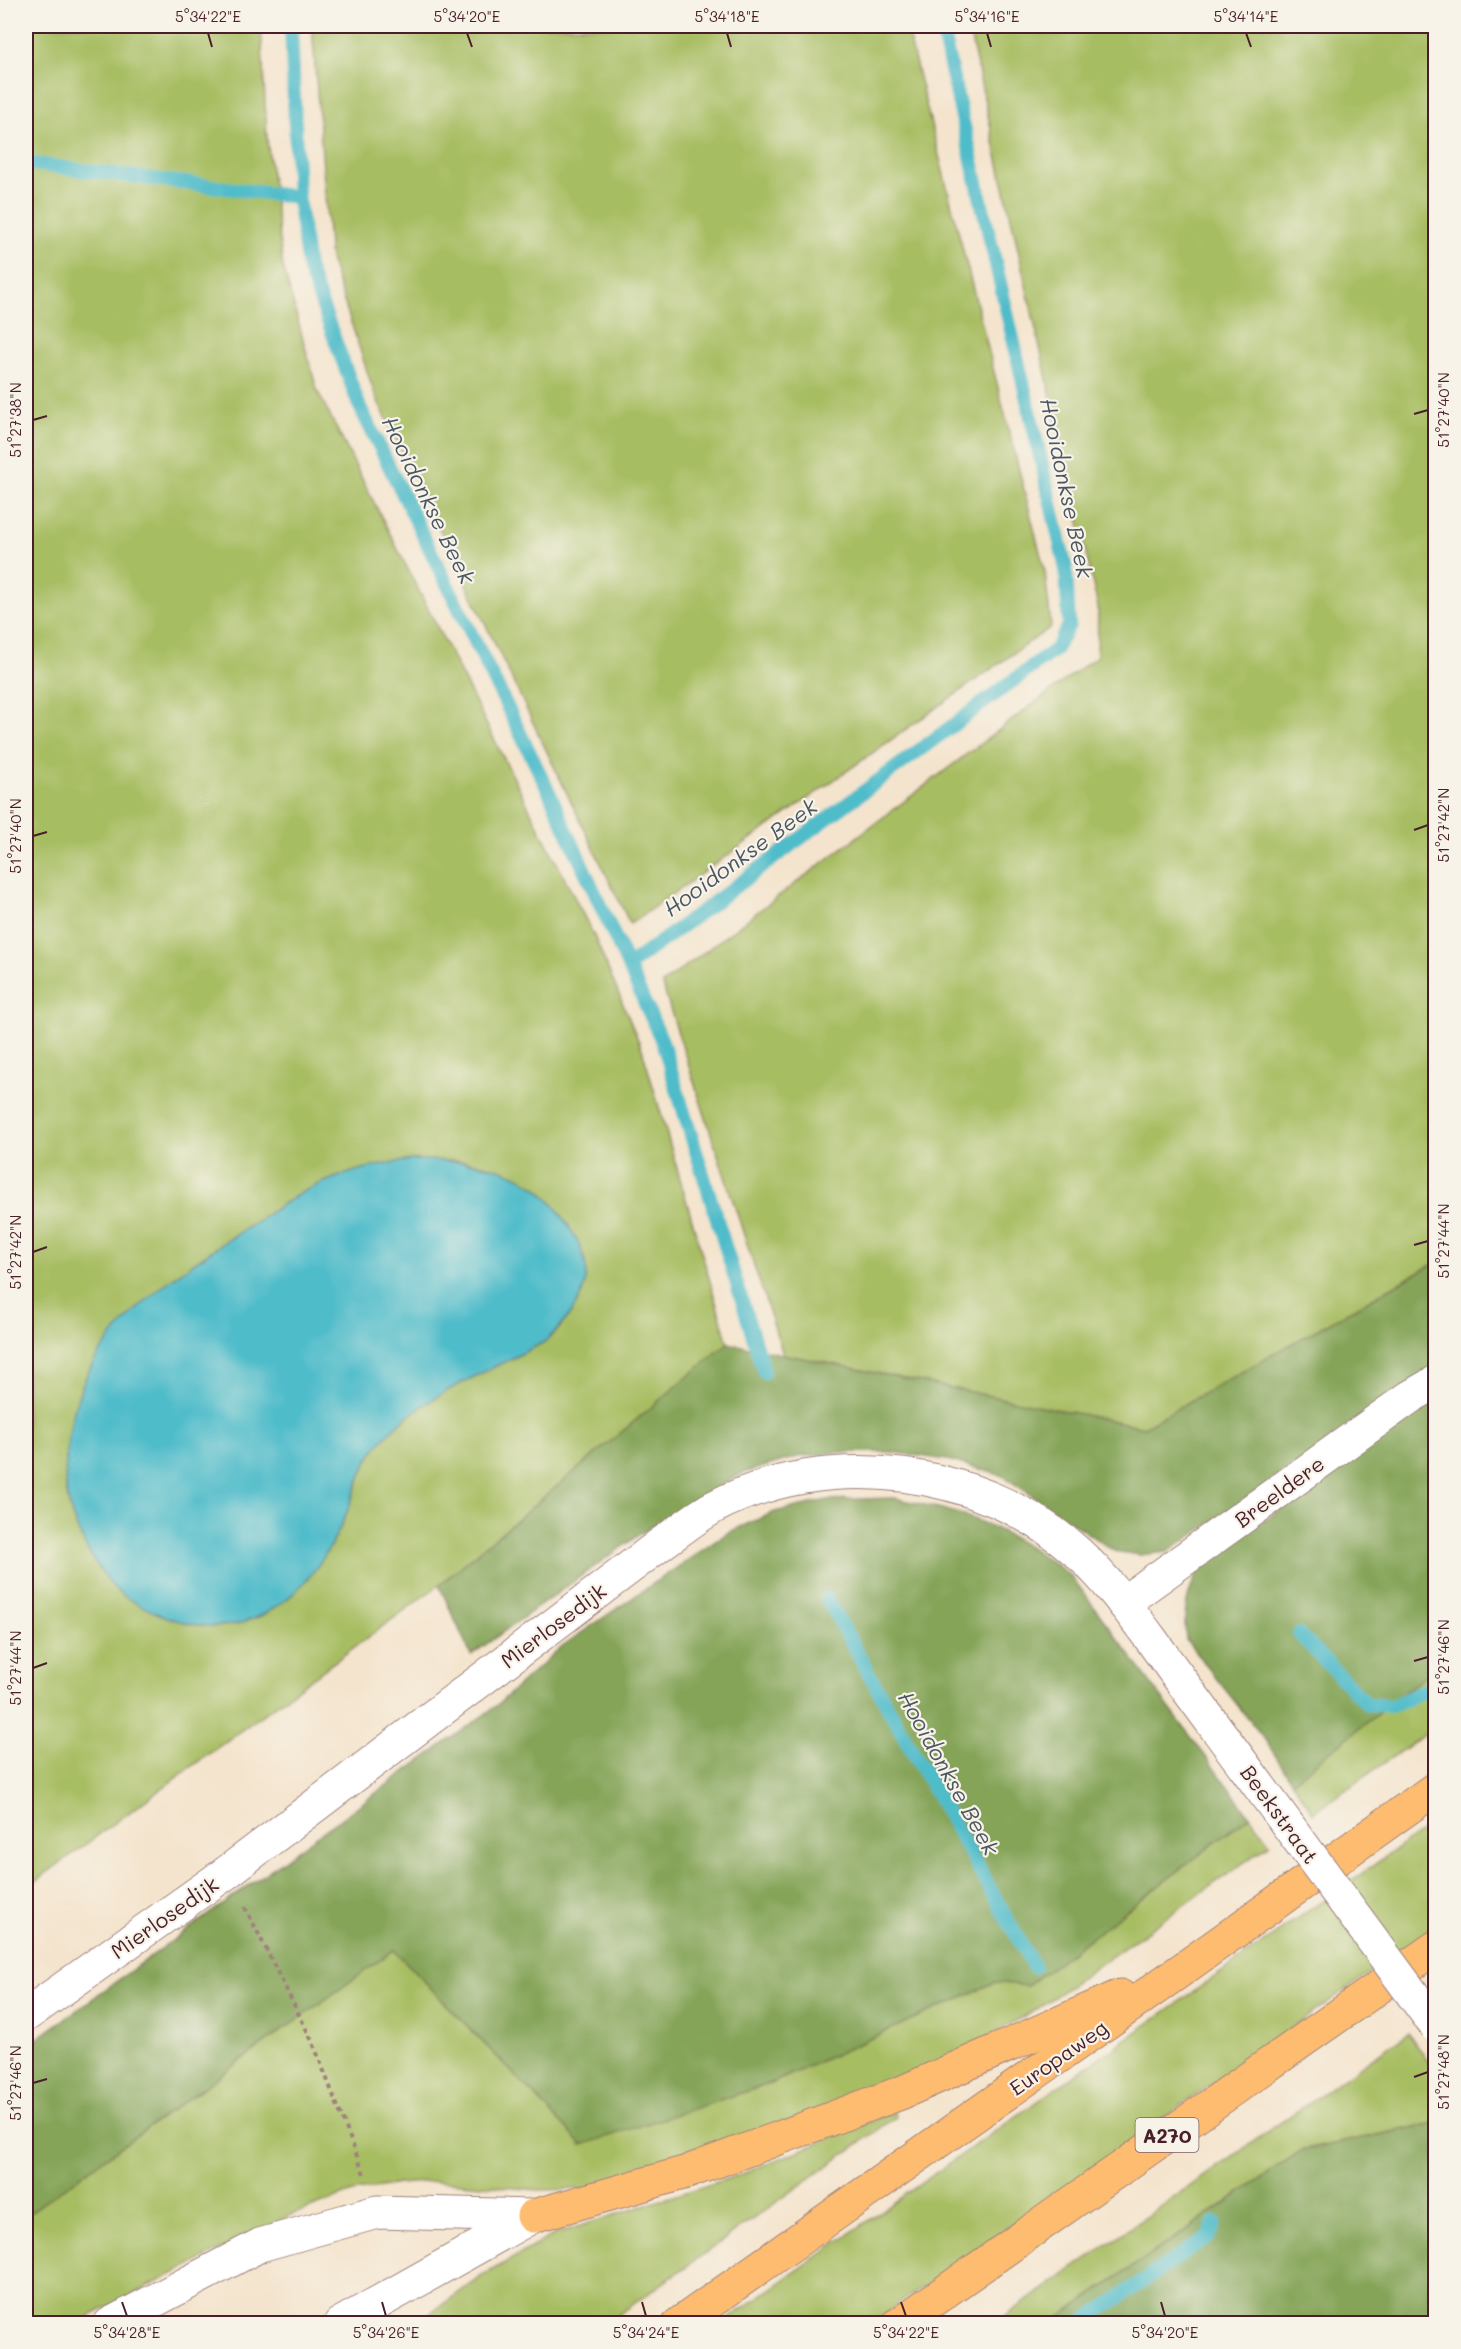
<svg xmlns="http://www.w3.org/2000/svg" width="1461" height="2349" font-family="Mali,sans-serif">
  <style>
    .green { fill: #a7bd62; stroke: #786e46; stroke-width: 1.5; fill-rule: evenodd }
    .forest { fill: #85a458; stroke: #686242; stroke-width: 1.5 }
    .water { fill: #4fbcca; stroke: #4c6e7a; stroke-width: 1.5 }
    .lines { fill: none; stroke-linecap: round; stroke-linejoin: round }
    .stream { stroke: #4fbcca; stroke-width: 14 }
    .minor-casing { stroke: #9f827c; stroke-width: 35 }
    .highway-casing { stroke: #9f827c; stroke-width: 35 }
    .path { stroke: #9f827c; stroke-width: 4; stroke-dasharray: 4.5 4.5; stroke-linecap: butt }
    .minor { stroke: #fff; stroke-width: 33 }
    .highway { stroke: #febc70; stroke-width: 33 }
    .minor-bridge-casing { stroke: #9f827c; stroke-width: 35; stroke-linecap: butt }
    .minor-bridge { stroke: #fff; stroke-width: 33 }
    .ticks { fill: none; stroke: #4a1f2b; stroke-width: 2 }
    .labels { text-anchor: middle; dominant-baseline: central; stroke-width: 4.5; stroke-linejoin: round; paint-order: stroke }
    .shield { fill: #f7f3e8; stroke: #7e5f64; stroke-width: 1.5 }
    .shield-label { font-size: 20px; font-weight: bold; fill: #4a1f2b }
    .street-label { font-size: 21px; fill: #4a1f2b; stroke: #f7f3e8 }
    .water-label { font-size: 22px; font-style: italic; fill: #4c5663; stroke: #f7f3e8 }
    .neatline { fill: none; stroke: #4a1f2b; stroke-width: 2 }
    .ticks-label { font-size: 15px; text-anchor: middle; fill: #4a1f2b }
  </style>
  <rect width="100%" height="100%" fill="#f7f3e8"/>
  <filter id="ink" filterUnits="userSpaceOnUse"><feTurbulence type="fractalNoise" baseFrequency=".0167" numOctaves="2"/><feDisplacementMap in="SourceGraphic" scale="12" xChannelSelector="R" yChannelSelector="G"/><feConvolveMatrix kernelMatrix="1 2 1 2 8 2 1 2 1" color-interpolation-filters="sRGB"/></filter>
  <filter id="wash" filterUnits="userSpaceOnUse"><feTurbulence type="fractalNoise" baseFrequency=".008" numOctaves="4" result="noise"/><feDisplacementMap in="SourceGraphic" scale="24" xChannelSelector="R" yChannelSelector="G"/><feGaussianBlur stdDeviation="1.35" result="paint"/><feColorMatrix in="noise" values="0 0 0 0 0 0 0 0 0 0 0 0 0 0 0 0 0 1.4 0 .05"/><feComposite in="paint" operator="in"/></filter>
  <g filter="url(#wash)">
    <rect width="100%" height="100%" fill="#f4e4cd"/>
    <g class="green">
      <path d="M26 26H261L267 139 283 267 317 390 594 936 642 1049 728 1343 439 1585 26 1888ZM413 1160 465 1161 492 1167 572 1312 557 1331 544 1342C494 1369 435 1390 393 1429 364 1456 361 1476 347 1512 323 1570 278 1629 209 1626 180 1625 143 1609 120 1593 109 1585 101 1571 94 1560 81 1540 68 1511 66 1487 63 1448 74 1394 95 1360 101 1350 111 1341 118 1332 156 1288 200 1258 248 1227 269 1214 288 1199 309 1189 341 1173 379 1164 413 1160Z"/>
      <polygon points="312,26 906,26 1045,572 1051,627 630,924 375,395 330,259"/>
      <polygon points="968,26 1435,26 1435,1263 1144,1427 783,1354 662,984 1097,656 1098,607"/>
      <polygon points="1435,1668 1435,1727 1313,1813 1292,1782"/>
      <polygon points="1250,1816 1270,1844 1037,2009 968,2048 896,2083 596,2189 538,2190 437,2181 398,2184 353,2192 288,2216 76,2323 26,2323 26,2215 394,1950 582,2144 772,2083 995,1982 1027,1986"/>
      <polygon points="1435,1822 1435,1927 872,2323 721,2324"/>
      <polygon points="1408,2033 1435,2071 1435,2123 1301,2151 1051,2323 994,2324"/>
      <polygon points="894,2112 896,2117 607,2323 416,2324 482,2276 555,2234 742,2174"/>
    </g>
    <g class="forest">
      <polygon points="1435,1263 1435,1370 1168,1552 1139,1555 1114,1551 1003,1476 948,1460 891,1452 838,1452 797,1457 743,1473 697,1499 640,1534 471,1655 439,1585 728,1343 1144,1427"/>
      <path d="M1435 1399V1668L1292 1782 1266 1741 1186 1640C1183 1609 1187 1593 1201 1565Z"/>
      <path d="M895 1498C917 1504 941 1507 962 1515 1002 1528 1037 1551 1071 1576L1250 1816 1027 1986 995 1982 772 2083 582 2145 394 1950 26 2215V2047L496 1706 562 1646 729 1532 775 1512 828 1500Z"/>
      <polygon points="1435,2123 1435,2323 1051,2323 1301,2151"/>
    </g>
    <path class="water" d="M413 1160C452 1161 495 1160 529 1183 554 1199 589 1247 586 1278 584 1301 560 1329 544 1342 494 1369 435 1390 393 1429 364 1456 361 1476 347 1512 323 1570 278 1629 209 1626 180 1625 142 1609 120 1593 109 1585 101 1571 94 1560 80 1538 69 1514 66 1487 63 1448 74 1394 95 1360 130 1303 193 1262 248 1227 269 1214 288 1199 309 1189 341 1173 379 1164 413 1160Z"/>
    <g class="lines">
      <g class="stream">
        <polyline points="291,26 298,197 308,267 359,405 550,794 662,1041 764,1372"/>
        <polyline points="26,163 298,197"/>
        <polyline points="628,966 1056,649 1069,625 1066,569 941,26"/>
        <polyline points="827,1599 1034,1967"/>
        <polyline points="1299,1634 1367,1704 1392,1706 1436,1685"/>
        <polyline points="1080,2324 1209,2236 1215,2223"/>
      </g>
    </g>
  </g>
  <g filter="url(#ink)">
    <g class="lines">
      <g class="minor-casing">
        <g id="minor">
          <polyline points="1123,1603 1410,1397 1436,1382"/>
          <path d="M26 2015 226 1873 662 1543C679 1531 696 1517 714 1507 828 1447 982 1467 1077 1552 1106 1578 1130 1611 1153 1642 1183 1684 1214 1725 1245 1767"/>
          <polyline points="110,2324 260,2245 377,2212 533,2216"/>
          <polyline points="340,2324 531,2217"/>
        </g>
      </g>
      <g class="highway-casing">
        <g id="highway">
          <polyline points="533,2216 687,2172 903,2092 1120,1996"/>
          <polyline points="679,2324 1187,1966 1436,1788"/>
          <polyline points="899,2324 1436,1947"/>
        </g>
      </g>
      <polyline class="path" points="245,1907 313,2043 364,2174"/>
      <use href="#minor" class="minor"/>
      <use href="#highway" class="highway"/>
      <g class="minor-bridge-casing">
        <polyline id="minor-bridge" points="1245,1767 1436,2026"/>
      </g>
      <use href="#minor-bridge" class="minor-bridge"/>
    </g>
  </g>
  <path class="ticks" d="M208 33 212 47M467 33 472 47M727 33 731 47M987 33 991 47M1246 33 1251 47M1414 414 1428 410M33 420 47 416M1414 830 1428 825M33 836 47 832M1414 1245 1428 1241M33 1252 47 1247M1414 1661 1428 1657M33 1668 47 1663M1414 2077 1428 2072M33 2083 47 2079M122 2302 127 2316M382 2302 386 2316M642 2302 646 2316M901 2302 906 2316M1161 2302 1165 2316"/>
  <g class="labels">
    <rect class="shield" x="1135.5" y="2118" width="63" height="34" rx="4.5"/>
    <g class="shield-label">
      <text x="1167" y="2135">A270</text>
    </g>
    <g class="street-label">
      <text transform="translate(1279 1491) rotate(-36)">Breeldere</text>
      <text transform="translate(553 1625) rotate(-37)">Mierlosedijk</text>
      <text transform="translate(1280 1814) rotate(54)">Beekstraat</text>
      <text transform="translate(164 1917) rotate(-35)">Mierlosedijk</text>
      <text transform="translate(1058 2057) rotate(-35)">Europaweg</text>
    </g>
    <g class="water-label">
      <text transform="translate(1067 488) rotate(78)">Hooidonkse Beek</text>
      <text transform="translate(429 500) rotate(64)">Hooidonkse Beek</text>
      <text transform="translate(740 857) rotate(-36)">Hooidonkse Beek</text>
      <text transform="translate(949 1773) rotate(61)">Hooidonkse Beek</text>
    </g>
  </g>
  <rect width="1461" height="2349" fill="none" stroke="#f7f3e8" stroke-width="66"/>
  <rect x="33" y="33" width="1395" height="2283" class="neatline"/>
  <g class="ticks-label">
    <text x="208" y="22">5°34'22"E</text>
    <text x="467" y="22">5°34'20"E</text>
    <text x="727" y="22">5°34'18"E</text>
    <text x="987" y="22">5°34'16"E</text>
    <text x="1246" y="22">5°34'14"E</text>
    <text transform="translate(1444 410) rotate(-90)" y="5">51°27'40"N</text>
    <text transform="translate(16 420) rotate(-90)" y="5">51°27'38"N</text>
    <text transform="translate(1444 825) rotate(-90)" y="5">51°27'42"N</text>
    <text transform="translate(16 836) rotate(-90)" y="5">51°27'40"N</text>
    <text transform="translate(1444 1241) rotate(-90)" y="5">51°27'44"N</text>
    <text transform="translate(16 1252) rotate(-90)" y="5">51°27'42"N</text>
    <text transform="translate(1444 1657) rotate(-90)" y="5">51°27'46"N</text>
    <text transform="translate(16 1668) rotate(-90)" y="5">51°27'44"N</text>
    <text transform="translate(1444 2072) rotate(-90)" y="5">51°27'48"N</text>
    <text transform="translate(16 2083) rotate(-90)" y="5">51°27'46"N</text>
    <text x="127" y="2338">5°34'28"E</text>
    <text x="386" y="2338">5°34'26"E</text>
    <text x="646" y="2338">5°34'24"E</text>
    <text x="906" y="2338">5°34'22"E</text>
    <text x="1165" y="2338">5°34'20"E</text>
  </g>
</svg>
